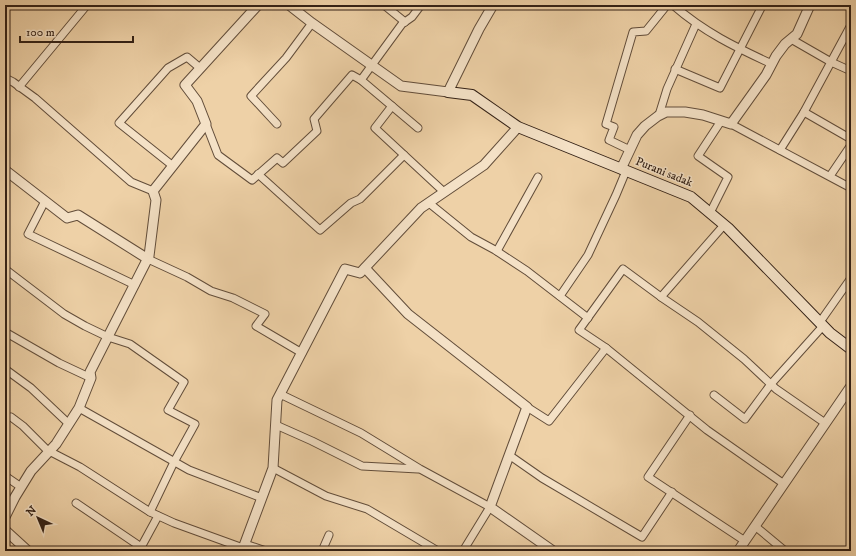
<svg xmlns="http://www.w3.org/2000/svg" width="856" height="556" font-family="'IM FELL DW Pica',serif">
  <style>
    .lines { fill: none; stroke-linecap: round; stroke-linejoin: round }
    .minor-casing { stroke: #624d3a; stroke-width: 9 }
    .tertiary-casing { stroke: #624d3a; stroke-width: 11 }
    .secondary-casing { stroke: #332116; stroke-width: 12 }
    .minor { stroke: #f4e1c6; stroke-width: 7 }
    .tertiary { stroke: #f4e1c6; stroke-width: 9 }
    .secondary { stroke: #f4e1c6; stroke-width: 10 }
    .labels { text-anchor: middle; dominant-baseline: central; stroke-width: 3; stroke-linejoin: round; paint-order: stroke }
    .street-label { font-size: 12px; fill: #332116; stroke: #f4e1c6 }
  </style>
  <rect width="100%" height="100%" fill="#eed1a7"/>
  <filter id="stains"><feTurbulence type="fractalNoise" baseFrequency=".005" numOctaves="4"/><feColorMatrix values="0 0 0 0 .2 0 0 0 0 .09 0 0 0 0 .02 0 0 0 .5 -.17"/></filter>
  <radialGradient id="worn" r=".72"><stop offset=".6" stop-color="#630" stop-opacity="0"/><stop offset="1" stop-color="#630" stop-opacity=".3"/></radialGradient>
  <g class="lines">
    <g class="minor-casing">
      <g id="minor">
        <polyline points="384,5 405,22"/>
        <path d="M673 5C704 32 735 47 772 64"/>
        <polyline points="791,39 831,62 851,71"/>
        <polyline points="675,69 720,88 761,8"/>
        <polyline points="5,78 13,82 35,98 131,182 153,191"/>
        <polyline points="361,80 418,128"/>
        <polyline points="19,87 87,5"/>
        <polyline points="392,106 375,128 444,192"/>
        <polyline points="804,112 851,139"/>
        <polyline points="659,115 667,89 696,24"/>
        <polyline points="206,124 218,155 252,180 277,158 283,163 317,131 314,119 352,75 361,80 402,24 412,17 421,5"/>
        <polyline points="277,124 251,96 286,58 312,23"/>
        <polyline points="731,124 851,188"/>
        <polyline points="630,150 609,140 614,127 606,124 633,32 646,31 667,5"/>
        <polyline points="780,150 804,112 851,25"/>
        <polyline points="173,166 119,123 168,68 187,57 200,68"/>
        <polyline points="258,174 320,230 351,203 360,199 404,155"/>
        <polyline points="830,176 851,145"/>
        <polyline points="45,201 28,234 135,285"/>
        <polyline points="429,203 471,237 495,250 527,271 588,318"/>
        <polyline points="710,213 728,177 698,156 721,121"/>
        <polyline points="724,225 661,297 698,322 744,359 776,389 825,423"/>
        <polyline points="497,251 538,177"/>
        <polyline points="148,259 187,277 211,291 233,298 265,314 256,326 302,353"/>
        <polyline points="5,269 64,314 85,326 108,337 130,344 184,382 168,410 195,424 174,462 150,512"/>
        <polyline points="560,296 588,255 616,195 626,171"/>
        <polyline points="820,322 851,278"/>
        <polyline points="5,332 59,363 91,378"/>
        <polyline points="606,348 579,330 623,269 661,297"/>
        <polyline points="5,369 31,388 69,424"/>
        <polyline points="280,394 361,433 420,469 490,507 463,551"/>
        <polyline points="714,395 745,419 771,384 823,326"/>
        <polyline points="527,407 549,421 606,348 707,430 784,484"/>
        <polyline points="79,408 189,470 262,498"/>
        <polyline points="690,415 648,477 745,541"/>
        <polyline points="11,417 23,426 49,452"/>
        <polyline points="276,425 312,441 362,466 418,469"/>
        <polyline points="49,451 80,467 150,512 174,523 243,548"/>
        <polyline points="509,455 542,478 642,537 672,492"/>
        <polyline points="273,468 326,496 367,509 438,551"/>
        <polyline points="5,476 21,487"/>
        <polyline points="76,503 141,547"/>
        <polyline points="755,526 785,551"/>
        <polyline points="245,544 266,551"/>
        <polyline points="139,551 158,516"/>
        <polyline points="322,551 329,535"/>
        <polyline points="849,551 851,549"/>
      </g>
    </g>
    <g class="tertiary-casing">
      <g id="tertiary">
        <polyline points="289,5 312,23 401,86 448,92 479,29 493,5"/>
        <polyline points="621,169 637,135 645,126 658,116 666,112 685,112 703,115 731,124 766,75 776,56 785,44 797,34 810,5"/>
        <polyline points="5,170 67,218 78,215 148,259"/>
        <polyline points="365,268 408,314 527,407 490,507 553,551"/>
        <polyline points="5,517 15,497 31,471 56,444 79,408 91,378 90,372 149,256 156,200 153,191 206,124 197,101 185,85 258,5"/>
        <polyline points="5,530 28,551"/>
        <polyline points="242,551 273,468 277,400 345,269 360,273 421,208 484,165 518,127"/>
        <polyline points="738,551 851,386"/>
      </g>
    </g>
    <g class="secondary-casing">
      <polyline id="secondary" points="448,92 472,95 518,127 691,197 728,228 830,333 851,349"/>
    </g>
    <use href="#minor" class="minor"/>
    <use href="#tertiary" class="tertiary"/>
    <use href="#secondary" class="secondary"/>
  </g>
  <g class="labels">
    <g class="street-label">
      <text transform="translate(664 172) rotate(22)">Purani sadak</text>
    </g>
  </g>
  <rect width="856" height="556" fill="none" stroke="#eed1a7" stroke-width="20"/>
  <rect x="6" y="6" width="844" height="544" fill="none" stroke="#332116" stroke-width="2"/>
  <rect x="10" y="10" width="836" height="536" fill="none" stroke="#332116"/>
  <g transform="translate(38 518) rotate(316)" stroke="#f4e1c6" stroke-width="3" paint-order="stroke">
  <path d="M0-3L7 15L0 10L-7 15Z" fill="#332116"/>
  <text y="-6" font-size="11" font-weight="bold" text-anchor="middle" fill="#332116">N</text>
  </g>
  <path d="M20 36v6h113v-6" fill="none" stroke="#332116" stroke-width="2"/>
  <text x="26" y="36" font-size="12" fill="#332116" stroke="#f4e1c6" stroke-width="3" paint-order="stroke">100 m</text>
  <rect width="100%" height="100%" filter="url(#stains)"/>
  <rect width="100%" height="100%" fill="url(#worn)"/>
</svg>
